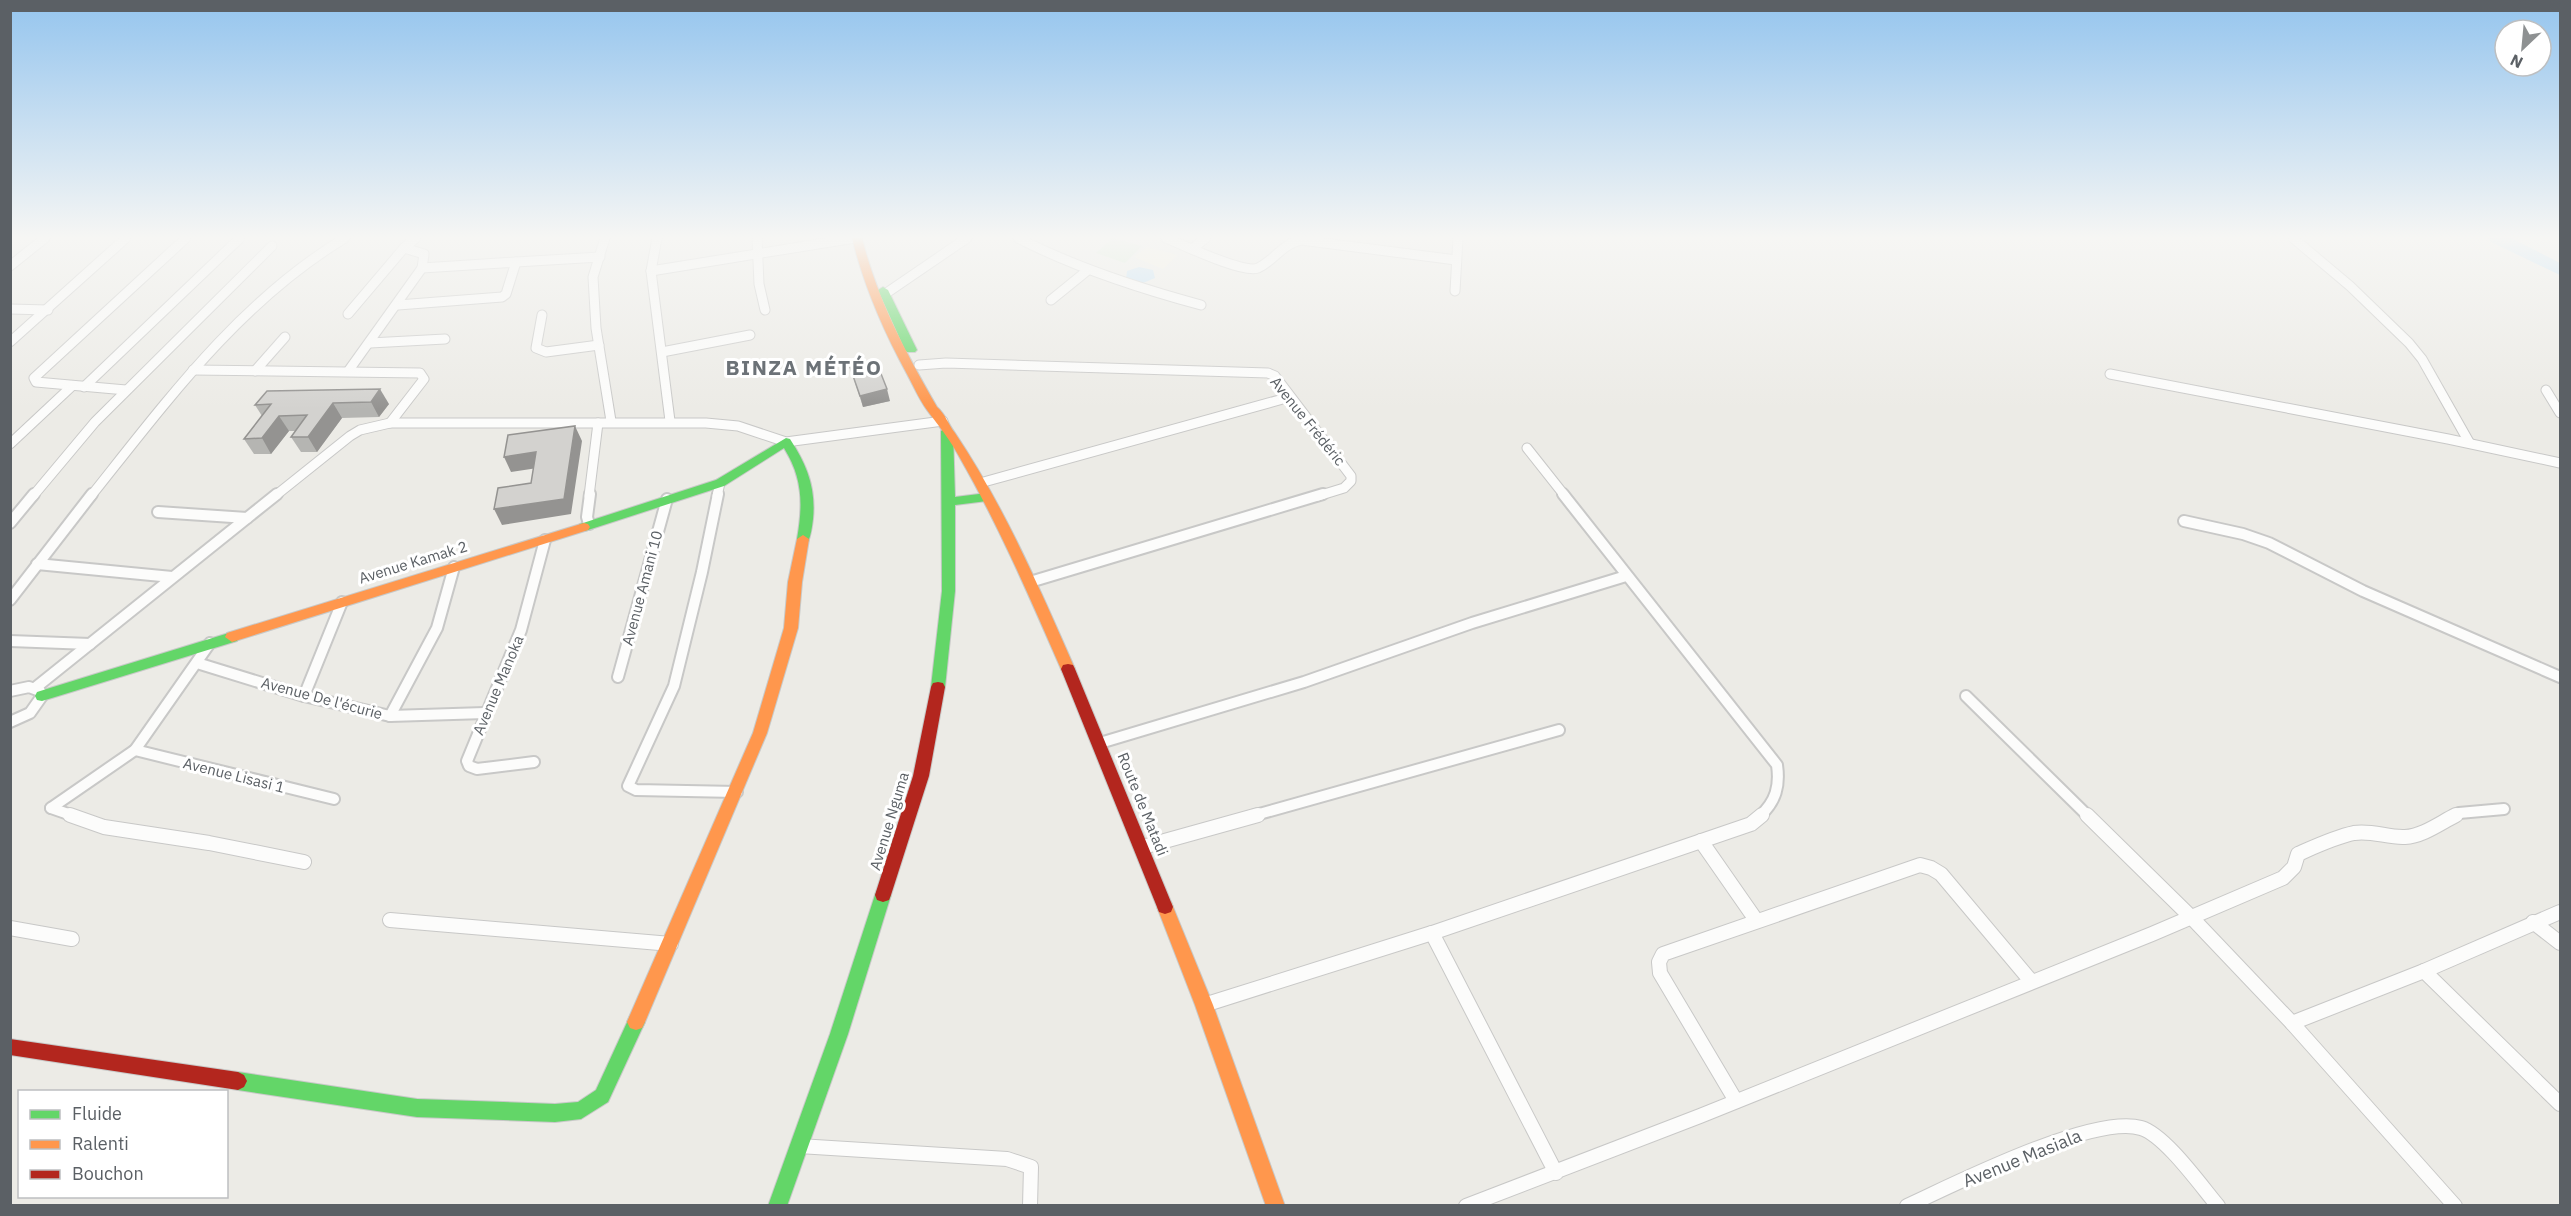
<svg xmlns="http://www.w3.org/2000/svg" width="2571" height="1216" font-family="'IBM Plex Sans',sans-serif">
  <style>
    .commercial { fill: #f6f1de }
    .green { fill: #d2eacf }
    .water { fill: #b9def8 }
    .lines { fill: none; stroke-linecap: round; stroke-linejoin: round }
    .river { fill: #b9def8; fill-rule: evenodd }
    .street-far2-casing { stroke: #c8c8c7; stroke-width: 11 }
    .street-far1-casing { stroke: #c8c8c7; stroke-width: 14 }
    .street-casing { stroke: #c8c8c7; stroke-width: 16 }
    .fast-casing { stroke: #c8c9c8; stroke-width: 2 }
    .slow-casing { stroke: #c8c9c8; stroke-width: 2 }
    .jam-casing { stroke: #c8c9c8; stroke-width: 2 }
    .street-far2 { stroke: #fcfcfb; stroke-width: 9 }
    .street-far1 { stroke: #fcfcfb; stroke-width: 10 }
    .street { stroke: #fcfcfb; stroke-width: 14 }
    .fast { fill: #63d668; fill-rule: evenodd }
    .slow { fill: #ff974d; fill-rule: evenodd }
    .jam { fill: #b3261e; fill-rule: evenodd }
    .wall { fill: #b5b5b2 }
    .shaded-wall { fill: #949391 }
    .building { fill: #d3d2cf; stroke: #949391; stroke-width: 1.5 }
    .labels { text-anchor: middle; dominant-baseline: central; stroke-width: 6; stroke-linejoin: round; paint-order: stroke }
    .street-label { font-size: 15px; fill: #5b6065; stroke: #fff }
    .near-street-label { font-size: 18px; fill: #5b6065; stroke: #fff }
    .district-label { font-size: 21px; font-weight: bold; letter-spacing: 1.5px; fill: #6c7277; stroke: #fff }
  </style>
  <rect width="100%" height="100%" fill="#ecebe6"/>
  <polygon class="commercial" points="1147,247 1178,255 1163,269 1134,257"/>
  <polygon class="green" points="1113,238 1142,246 1125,263 1096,253"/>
  <polygon class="water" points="1139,267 1153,270 1155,278 1143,283 1126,279 1127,271"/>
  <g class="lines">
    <polygon class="river" points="2488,238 2511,238 2560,263 2560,275 2491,242"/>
    <g class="street-far2-casing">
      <g id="street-far2">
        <polyline points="605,238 593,277 596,328 611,421"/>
        <polyline points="657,238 651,271 670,421"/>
        <polyline points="757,238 759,284 765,310"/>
        <path d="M1018 238C1076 268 1138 288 1201 305"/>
        <path d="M1166 238C1183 245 1244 274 1258 268 1275 260 1282 244 1301 240L1456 260"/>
        <polyline points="2293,238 2350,286 2409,343 2422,359 2469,442"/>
        <polyline points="1192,249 1206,238"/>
        <polyline points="516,262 600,257"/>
        <polyline points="10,266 45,238"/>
        <polyline points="651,271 855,238"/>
        <polyline points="1455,291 1458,238"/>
        <polyline points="885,294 967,238"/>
        <polyline points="1051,300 1088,270"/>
        <polyline points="398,305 502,297 506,294 516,262 422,268"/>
        <polyline points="10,309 48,310"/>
        <polyline points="348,314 404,248"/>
        <polyline points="542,315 536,348 546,352 599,345"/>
        <polyline points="10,342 126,238"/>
        <polyline points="370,343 445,339"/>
        <polyline points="662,352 750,335"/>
        <polyline points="919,365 946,363 1268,373 1275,376 1351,476 1351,481 1344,488 1318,496"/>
        <polyline points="193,370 420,373 424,379 390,423"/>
        <polyline points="349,370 422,268 424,254 404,248 416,238"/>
        <polyline points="255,371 285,337"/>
        <polyline points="2110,374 2448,439 2560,463"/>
        <polyline points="84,387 240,238"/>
        <polyline points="126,390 36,382 34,378 186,238"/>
        <polyline points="2546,390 2560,413"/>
        <polyline points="10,444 72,386"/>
        <polyline points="1527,448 1565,496"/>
        <polyline points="980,483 1290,397"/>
        <polyline points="33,496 95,422 272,246"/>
        <path d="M91 496C166 402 240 301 345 238"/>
        <polyline points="275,496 350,436 360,430 390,423 706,423 738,426 786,442 943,421"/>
        <polyline points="589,496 598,423"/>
        <polyline points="717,496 720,483"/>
      </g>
    </g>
    <g class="street-far1-casing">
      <g id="street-far1">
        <polyline points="718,494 702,572 674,686 628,786 636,790 737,792"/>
        <path d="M1563 494 1777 765C1780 786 1776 801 1760 816"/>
        <polyline points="158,512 247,518"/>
        <polyline points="2184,521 2243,534 2269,543 2363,591 2560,677"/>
        <polyline points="10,523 34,494"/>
        <polyline points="589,524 587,517 590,494"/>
        <polyline points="37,564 172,577"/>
        <polyline points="1030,582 1323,494"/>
        <polyline points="10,600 92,494"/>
        <polyline points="10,641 90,644"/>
        <polyline points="197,663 304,696 390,716 485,713"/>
        <polyline points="618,677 667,499"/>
        <polyline points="35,688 277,494"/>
        <polyline points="10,691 29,687 40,691 42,696 30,713 10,722"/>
        <polyline points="304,696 342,602"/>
        <polyline points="1966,696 2088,816"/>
        <polyline points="390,716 437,628 454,567"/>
        <polyline points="1100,743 1304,682 1472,623 1626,576"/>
        <polyline points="135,750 334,799"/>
        <polyline points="534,762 477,769 469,766 467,761 521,630 545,540"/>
        <polyline points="51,808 74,816"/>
        <polyline points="51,808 135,750 210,643"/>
        <polyline points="1252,816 1559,730"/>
        <polyline points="2453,816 2459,813 2504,809"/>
      </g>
    </g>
    <g class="street-casing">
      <g id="street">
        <polyline points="70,815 104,827 209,843 304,862"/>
        <polyline points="2087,815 2193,919 2292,1023 2455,1206"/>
        <polyline points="1701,841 1756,920"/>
        <polyline points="1143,847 1258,815"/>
        <polyline points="390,920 671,944"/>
        <polyline points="2533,922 2560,943"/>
        <polyline points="10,928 72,939"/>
        <polyline points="1432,933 1556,1173"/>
        <polyline points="2424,971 2560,1104"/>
        <polyline points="1204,1005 1432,933 1751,824 1762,815"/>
        <polyline points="2292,1023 2424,971 2560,912"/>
        <polyline points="1736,1101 1660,973 1659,962 1663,954 1920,865 1931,868 1941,874 2031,981"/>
        <polyline points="799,1146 1007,1159 1031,1167 1030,1206"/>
        <path d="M1466 1206 1700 1116 2152 934 2283 878 2294 867 2298 854C2316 846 2335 837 2354 833 2372 830 2388 838 2405 837 2423 836 2440 823 2456 815"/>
        <path d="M1907 1206C1955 1184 2093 1114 2141 1128 2165 1135 2201 1186 2218 1206"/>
      </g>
    </g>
    <g class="fast-casing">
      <g id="fast">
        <polygon points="883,287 888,290 917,350 915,352 907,352 905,350 878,290"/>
        <polygon points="947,427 953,431 955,497 987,493 993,497 987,501 955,505 955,591 945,687 943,691 933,691 931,687 942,591 941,431"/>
        <path d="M786 438 790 439C807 465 816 488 813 519 812 527 811 535 808 542H798L797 539C803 505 803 478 784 448L724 486 588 530 584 531 578 527 580 524 716 480Z"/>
        <polygon points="232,632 239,637 237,641 42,701 37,700 35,696 37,692"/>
        <polygon points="883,888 889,890 891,895 848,1034 787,1206 768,1206 830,1034 875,895 877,890"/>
        <polygon points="636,1014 642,1016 645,1022 608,1102 581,1119 555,1122 417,1117 238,1090 232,1087 229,1081 232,1075 238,1072 417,1099 555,1104 578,1102 596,1090 630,1016"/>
      </g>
    </g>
    <g class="slow-casing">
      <g id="slow">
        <path d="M852 238H862C877 299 906 353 937 407 946 415 948 424 955 433 1004 506 1040 589 1075 669L1073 673H1063L1061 669C1030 598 999 526 960 458 951 441 938 425 927 410 919 399 913 385 907 374 883 330 864 286 852 238Z"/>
        <polygon points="584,523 588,524 590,527 588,530 232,642 225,637 227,633"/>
        <polygon points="803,535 809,539 802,582 798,628 767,733 645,1022 642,1028 636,1030 630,1028 627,1022 753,733 784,628 788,582 797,539"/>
        <polygon points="1165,900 1171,902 1173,907 1213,1005 1285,1206 1266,1206 1195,1005 1157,907 1159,902"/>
      </g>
    </g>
    <g class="jam-casing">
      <g id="jam">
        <polygon points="1068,664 1073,665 1075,669 1173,907 1171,912 1165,914 1159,912 1157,907 1061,669 1063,665"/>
        <polygon points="938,682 943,683 945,687 929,776 891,895 889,900 883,902 877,900 875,895 913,776 931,687 933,683"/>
        <polygon points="10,1039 238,1072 244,1075 247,1081 244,1087 238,1090 10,1055"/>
      </g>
    </g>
    <use href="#street-far2" class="street-far2"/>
    <use href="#street-far1" class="street-far1"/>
    <use href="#street" class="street"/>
    <use href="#fast" class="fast"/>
    <use href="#slow" class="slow"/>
    <use href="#jam" class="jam"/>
  </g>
  <g class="wall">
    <polygon points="850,367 890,401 863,407"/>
    <polygon points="267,391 389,404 379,417 342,418 317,452 301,452 291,437 296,431 289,431 271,454 254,454 244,439 262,416 255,405"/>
  </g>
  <g class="shaded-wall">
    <polygon points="380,389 389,404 379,417 371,402"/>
    <polygon points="887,389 890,401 863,407 860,396"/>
    <polygon points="333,403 342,418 317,452 308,437"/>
    <polygon points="279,416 289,431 271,454 262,438"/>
    <polygon points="575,426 582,441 571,514 502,525 494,509 564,499"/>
    <polygon points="536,452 544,467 511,472 504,457"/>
  </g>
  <g class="building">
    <polygon points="876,361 887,389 860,396 850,367"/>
    <polygon points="380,389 371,402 333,403 308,437 291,437 307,415 279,416 262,438 244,439 271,404 255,405 267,391"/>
    <polygon points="575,426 564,499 494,509 498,488 531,483 536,452 504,457 508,435"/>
  </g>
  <linearGradient id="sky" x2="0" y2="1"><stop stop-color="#95c5ee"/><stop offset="0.58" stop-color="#f6f6f4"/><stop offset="1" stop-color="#f6f6f4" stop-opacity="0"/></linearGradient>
  <rect width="2571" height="409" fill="url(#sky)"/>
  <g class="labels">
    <g class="street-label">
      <text transform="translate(1308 421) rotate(51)">Avenue Frédéric</text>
      <text transform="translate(413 562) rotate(-17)">Avenue Kamak 2</text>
      <text transform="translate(642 588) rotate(-75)">Avenue Amani 10</text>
      <text transform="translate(498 685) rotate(-67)">Avenue Manoka</text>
      <text transform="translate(322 698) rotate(15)">Avenue De l'écurie</text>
      <text transform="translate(234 775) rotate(14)">Avenue Lisasi 1</text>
      <text transform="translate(1143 804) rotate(68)">Route de Matadi</text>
      <text transform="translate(889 821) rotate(-73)">Avenue Nguma</text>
    </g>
    <g class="near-street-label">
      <text transform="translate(2022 1158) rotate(-22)">Avenue Masiala</text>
    </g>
    <g class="district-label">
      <text x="804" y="367">BINZA MÉTÉO</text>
    </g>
  </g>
  <rect width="2571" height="1216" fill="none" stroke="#5b6065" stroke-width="24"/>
  <rect x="18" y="1090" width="210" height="108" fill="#ffffff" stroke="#bdbfc1" stroke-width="1.5"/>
  <rect x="30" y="1110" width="30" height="9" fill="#63d668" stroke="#bdbfc1" stroke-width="1.5"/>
  <text x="72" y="1120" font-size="18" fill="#5b6065">Fluide</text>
  <rect x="30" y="1140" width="30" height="9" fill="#ff974d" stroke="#bdbfc1" stroke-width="1.5"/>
  <text x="72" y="1150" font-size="18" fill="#5b6065">Ralenti</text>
  <rect x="30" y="1170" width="30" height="9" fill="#b3261e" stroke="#bdbfc1" stroke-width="1.5"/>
  <text x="72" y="1180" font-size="18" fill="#5b6065">Bouchon</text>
  <g transform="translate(2523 48) rotate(206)"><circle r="28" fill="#ffffff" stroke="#bdbfc1" stroke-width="1.5"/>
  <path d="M0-4.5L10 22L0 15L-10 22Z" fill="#8e9192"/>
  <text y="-9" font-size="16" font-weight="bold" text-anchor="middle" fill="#5b6065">N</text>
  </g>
</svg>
